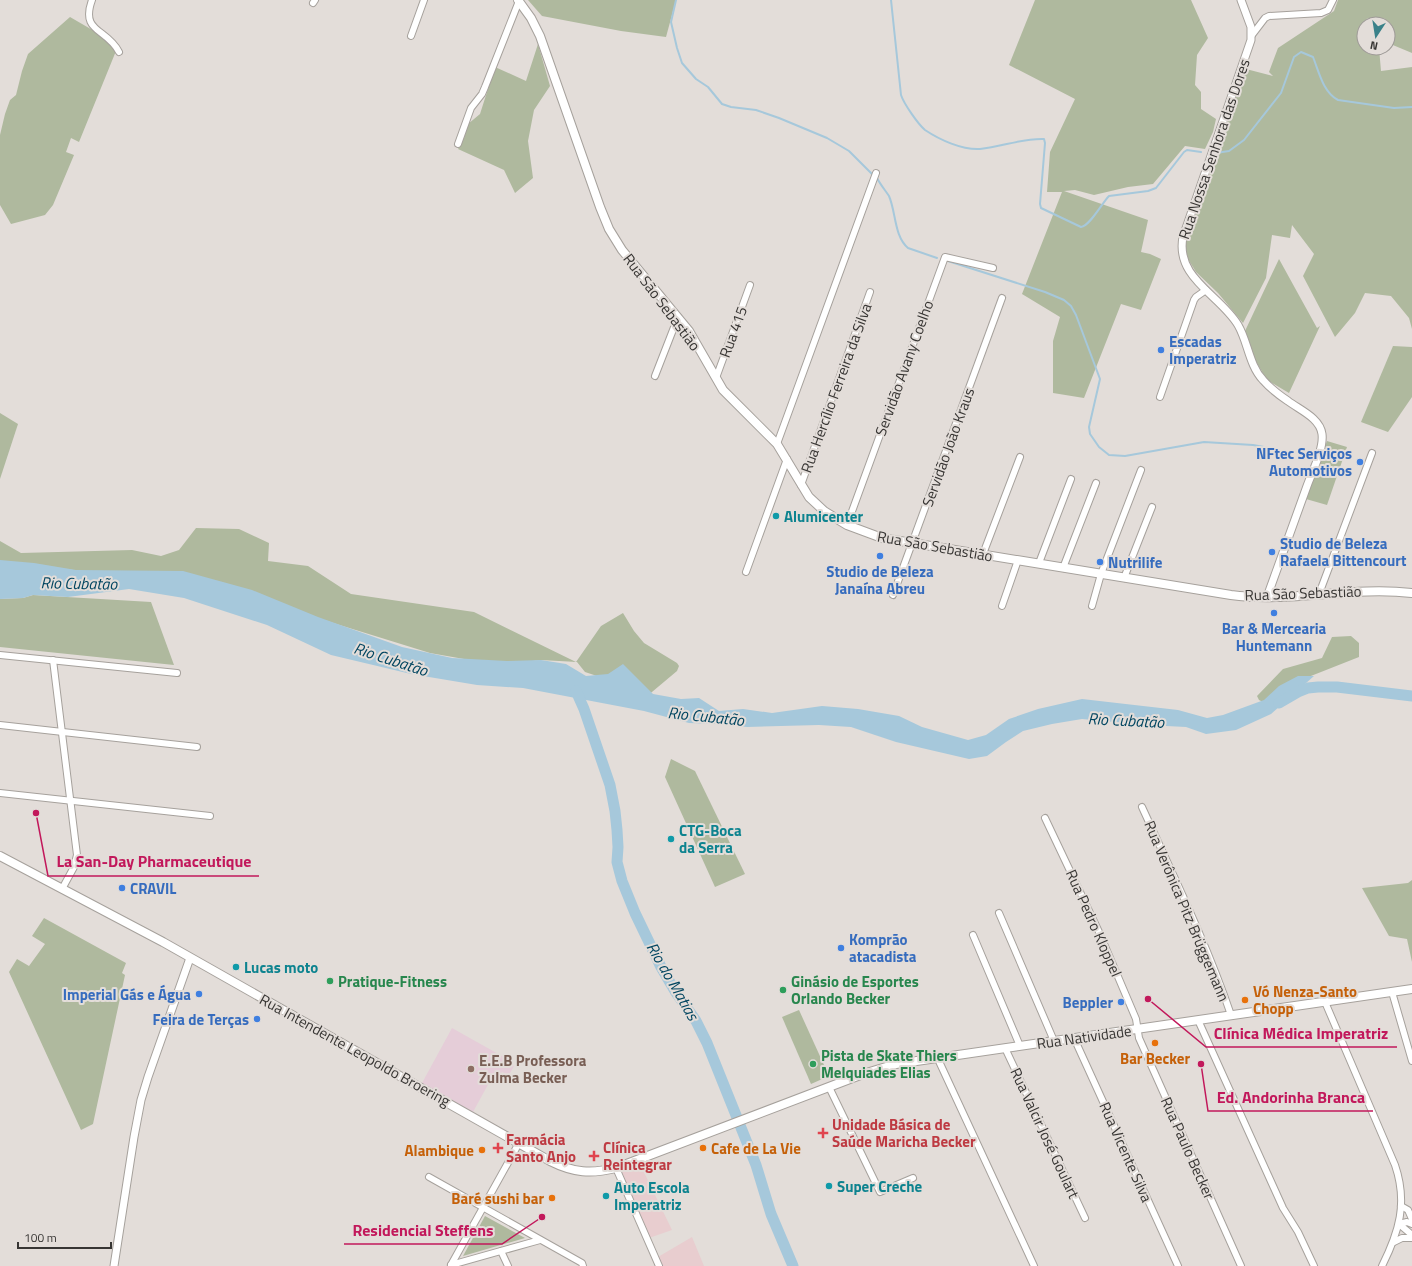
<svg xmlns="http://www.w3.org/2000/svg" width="1412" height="1266" font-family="'Titillium Web',sans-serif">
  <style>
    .industrial { fill: #e8cdcf }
    .education { fill: #e5cdd8 }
    .green { fill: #afb99e }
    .water { fill: #a6c8db }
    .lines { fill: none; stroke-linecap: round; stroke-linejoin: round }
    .stream { stroke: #a6c8db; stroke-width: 2 }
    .river { stroke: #a6c8db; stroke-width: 11 }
    .minor-casing { stroke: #a6a19c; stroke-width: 8 }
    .tertiary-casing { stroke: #a6a19c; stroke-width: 9 }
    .secondary-casing { stroke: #a6a19c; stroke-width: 10 }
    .minor { stroke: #fff; stroke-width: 6 }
    .tertiary { stroke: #fff; stroke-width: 7 }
    .secondary { stroke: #fff; stroke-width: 8 }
    .shop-dot { fill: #3f7fe0; stroke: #e3ddd9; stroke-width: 1.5 }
    .culture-dot { fill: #0f9aa8; stroke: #e3ddd9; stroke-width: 1.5 }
    .leisure-dot { fill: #2e9e5b; stroke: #e3ddd9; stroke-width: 1.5 }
    .food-dot { fill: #e8710a; stroke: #e3ddd9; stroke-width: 1.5 }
    .education-dot { fill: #8d6e63; stroke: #e3ddd9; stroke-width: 1.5 }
    .health-dot { fill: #e0444e; stroke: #e3ddd9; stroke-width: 1.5 }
    .labels { text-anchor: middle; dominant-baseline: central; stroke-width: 4; stroke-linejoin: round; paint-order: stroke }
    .street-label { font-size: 15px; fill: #373533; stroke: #e3ddd9 }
    .shop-label { font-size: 15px; font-weight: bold; fill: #366cbe; stroke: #e3ddd9; text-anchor: start }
    .culture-label { font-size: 15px; font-weight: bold; fill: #0d838f; stroke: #e3ddd9; text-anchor: start }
    .leisure-label { font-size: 15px; font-weight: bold; fill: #27864d; stroke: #e3ddd9; text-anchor: start }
    .food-label { font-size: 15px; font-weight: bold; fill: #c56008; stroke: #e3ddd9; text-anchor: start }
    .education-label { font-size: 15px; font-weight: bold; fill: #785e54; stroke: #e3ddd9; text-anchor: start }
    .health-label { font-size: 15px; font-weight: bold; fill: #be3a42; stroke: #e3ddd9; text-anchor: start }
    .water-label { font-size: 16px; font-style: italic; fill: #014560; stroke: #e3ddd9 }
    .leader { fill: none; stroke: #c2185b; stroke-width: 1.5 }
    .callout-dot { fill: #c2185b; stroke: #e3ddd9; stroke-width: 1.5 }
    .callout-label { font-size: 16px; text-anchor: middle; font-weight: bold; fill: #c2185b; stroke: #e3ddd9; stroke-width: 4; stroke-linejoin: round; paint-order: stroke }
  </style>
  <rect width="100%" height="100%" fill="#e3ddd9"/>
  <g class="industrial">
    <polygon points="640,1164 672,1230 649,1238 620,1171"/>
    <polygon points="692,1237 704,1266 663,1266 658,1257"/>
  </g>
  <polygon class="education" points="452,1028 509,1060 508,1063 514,1066 509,1075 502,1072 494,1082 490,1081 473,1112 422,1083"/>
  <g class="green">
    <polygon points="528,0 676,0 666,37 621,31 542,16"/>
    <polygon points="1035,0 1191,0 1208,38 1197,55 1195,85 1201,92 1201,109 1216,119 1213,132 1205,149 1185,146 1153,184 1128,187 1094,195 1075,190 1064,191 1148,220 1141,252 1150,254 1161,259 1141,310 1121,304 1084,398 1053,393 1053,341 1060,317 1022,294 1062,192 1047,192 1050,152 1075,99 1009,65"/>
    <polygon points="1338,0 1412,0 1412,53 1388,43 1388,24 1378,24 1377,19 1377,24 1364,24 1364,48 1379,48 1381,71 1412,67 1412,329 1409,318 1391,296 1365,293 1355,313 1335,337 1303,276 1314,254 1292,225 1290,238 1272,235 1266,278 1243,323 1218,293 1196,272 1188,259 1185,244 1246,69 1273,76 1269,72 1278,48 1334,11"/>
    <polygon points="70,17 101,35 116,51 79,142 71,138 66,152 74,155 53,205 45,215 11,224 0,205 0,135 5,114 10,100 16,95 22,71 28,54"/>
    <polygon points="538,44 550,86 534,110 528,141 533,178 515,193 504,170 458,149 464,138 468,124 480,114 495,67 526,81"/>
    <polygon points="1279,259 1317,328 1320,326 1289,393 1267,380 1254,358 1245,331"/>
    <polygon points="1393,346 1412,347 1412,397 1388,432 1361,422"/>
    <polygon points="0,413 18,424 0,479"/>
    <polygon points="1327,441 1347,447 1327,505 1306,499"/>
    <polygon points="196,528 239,529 269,543 268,561 308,566 351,594 474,612 576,662 601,626 623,613 634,631 644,643 677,663 679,666 677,671 646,697 627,686 585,672 577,662 541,660 498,665 430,653 181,576 115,574 0,563 0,541 21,553 132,550 161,556 179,550"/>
    <polygon points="33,595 151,602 174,665 0,647 0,599 23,598"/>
    <polygon points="1351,636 1359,643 1359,657 1283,687 1263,702 1259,700 1257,696 1283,669 1322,658 1332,637"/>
    <polygon points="671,759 695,771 745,874 715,887 665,777"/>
    <polygon points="1412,880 1412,962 1407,939 1389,936 1362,888 1408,883"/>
    <polygon points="44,918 126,963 122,973 125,975 93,1124 81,1130 9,972 17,959 29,966 45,944 32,936"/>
    <polygon points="799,1010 829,1076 811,1084 782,1017"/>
    <polygon points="485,1216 525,1238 463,1256"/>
  </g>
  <polygon class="water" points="0,560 34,563 76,570 183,571 252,590 318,617 402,647 452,658 507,661 541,660 566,664 586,676 608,674 623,664 653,694 681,699 699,698 719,711 743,709 772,713 822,706 858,709 899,716 922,727 968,740 986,735 1009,719 1038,709 1082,699 1178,710 1207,718 1223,715 1264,700 1279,686 1298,676 1314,676 1271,714 1236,730 1206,734 1186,727 1147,725 1082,719 1052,724 1023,731 1006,742 987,756 969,759 896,742 851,727 819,725 747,727 715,724 689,723 644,711 523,688 477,685 411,674 331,655 267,625 184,598 129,589 68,597 33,595 23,598 0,599"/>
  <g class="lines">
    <g class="stream">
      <polyline points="676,0 671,22 677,48 682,63 696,79 708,87 722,104 731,107 756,110 779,118 827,138 849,151 872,174"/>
      <path d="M891 0 901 95C904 104 918 124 925 130 940 140 962 150 980 149 1002 147 1022 138 1044 139L1045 143 1040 204 1041 208 1081 227C1090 226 1102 203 1109 196L1148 191 1156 188 1184 152 1187 150 1201 152"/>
      <path d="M1216 153 1229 151 1244 140 1281 93 1294 57 1301 52 1313 57C1319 72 1323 92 1338 100L1394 108 1412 107"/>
      <path d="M877 178C880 184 885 190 889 196 896 212 894 236 908 248L937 258"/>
      <polyline points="948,261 1045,292 1064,300 1071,306 1076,315 1100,379 1089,427 1090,434 1099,447 1109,455 1125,456 1204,442 1253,445 1264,447 1274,452"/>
    </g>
    <g class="river">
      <polyline points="576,691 584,709 610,785 615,811 617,830 618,847 617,862 622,881 635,913 661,967 675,991 696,1021 707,1043 756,1165 771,1214 793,1266"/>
      <polyline points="1279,703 1298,692 1308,688 1318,687 1337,687 1412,696"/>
    </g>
    <g class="minor-casing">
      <g id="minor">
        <path d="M92 0C80 33 107 28 119 52"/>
        <polyline points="313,3 315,0"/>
        <polyline points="1252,35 1265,18 1269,16 1321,13 1328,10 1333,0"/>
        <polyline points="411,36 424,0"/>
        <polyline points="458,144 471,108 482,94 485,87 519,1"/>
        <polyline points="655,376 678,317"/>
        <polyline points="716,378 750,285"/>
        <polyline points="1160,397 1194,300 1196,297 1206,290"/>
        <polyline points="777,444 876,173"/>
        <polyline points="801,485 870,292"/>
        <polyline points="847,525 945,257 993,268"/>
        <polyline points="983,554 1020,457"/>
        <polyline points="1039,563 1071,479"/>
        <polyline points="1063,568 1096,483"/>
        <polyline points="746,572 787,459"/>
        <polyline points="1124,578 1152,507"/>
        <polyline points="1319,594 1372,453"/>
        <polyline points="893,595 1002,298"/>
        <polyline points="1002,606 1018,560"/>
        <polyline points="1092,606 1101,574 1141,470"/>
        <polyline points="0,655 177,673"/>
        <polyline points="53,660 77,855 74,867 62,889"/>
        <polyline points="0,725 197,747"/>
        <polyline points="0,793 210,816"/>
        <path d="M1142 807C1173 875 1207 944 1231 1015"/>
        <polyline points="1045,818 1099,932 1136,1019 1139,1038 1241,1266"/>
        <polyline points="999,913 1054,1041"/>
        <polyline points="973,935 1020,1046"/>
        <polyline points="1392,992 1412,1061"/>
        <path d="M1325 1002 1395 1165C1408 1203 1399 1232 1382 1266"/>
        <polyline points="1198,1020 1283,1208 1298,1232 1314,1266"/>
        <polyline points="1074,1038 1178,1266"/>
        <polyline points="1005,1048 1085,1218"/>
        <polyline points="937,1057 1034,1266"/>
        <polyline points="829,1087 880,1192 913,1178"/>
        <polyline points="616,1168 659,1266"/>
        <polyline points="429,1177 582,1263 583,1266"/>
        <polyline points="1401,1206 1408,1210 1412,1219"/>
        <polyline points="1412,1224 1407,1222 1399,1224 1412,1235"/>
        <polyline points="1394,1242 1402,1238 1412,1238"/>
        <polyline points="501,1251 508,1266"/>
        <polyline points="451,1265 519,1143"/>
        <polyline points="451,1265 540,1240"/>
      </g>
    </g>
    <g class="tertiary-casing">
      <g id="tertiary">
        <path d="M1241 0 1251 27V40L1183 237C1175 278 1220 295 1238 325 1248 342 1249 365 1263 380 1270 388 1279 395 1288 401 1300 410 1320 418 1322 434 1324 449 1312 472 1307 486 1294 523 1280 560 1267 597"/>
        <polyline points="114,1266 134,1137 141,1100 148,1077 190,958"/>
      </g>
    </g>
    <g class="secondary-casing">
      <g id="secondary">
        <path d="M518 0 531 18 540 36 600 207 609 229 622 250 689 331 723 390 777 444 809 497 824 511 847 525 882 538 1231 595C1291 603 1351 586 1412 593"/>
        <path d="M0 856 163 942 550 1161C574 1173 591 1174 616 1168L863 1074 896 1064 1412 989"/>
      </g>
    </g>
    <use href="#minor" class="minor"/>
    <use href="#tertiary" class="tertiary"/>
    <use href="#secondary" class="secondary"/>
  </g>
  <g class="shop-dot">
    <circle cx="1161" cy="350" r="4"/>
    <circle cx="1360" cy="462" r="4"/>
    <circle cx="1272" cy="552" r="4"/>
    <circle cx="880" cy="556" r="4"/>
    <circle cx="1100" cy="562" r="4"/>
    <circle cx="1274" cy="613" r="4"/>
    <circle cx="122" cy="888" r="4"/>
    <circle cx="841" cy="948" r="4"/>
    <circle cx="199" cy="994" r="4"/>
    <circle cx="1121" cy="1002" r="4"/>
    <circle cx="257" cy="1019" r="4"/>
  </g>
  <g class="culture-dot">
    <circle cx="776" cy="516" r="4"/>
    <circle cx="671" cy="839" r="4"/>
    <circle cx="236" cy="967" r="4"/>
    <circle cx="829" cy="1186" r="4"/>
    <circle cx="606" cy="1196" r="4"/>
  </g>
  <g class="leisure-dot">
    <circle cx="330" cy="981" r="4"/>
    <circle cx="783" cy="990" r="4"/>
    <circle cx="813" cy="1064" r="4"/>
  </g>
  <g class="food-dot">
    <circle cx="1245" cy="1000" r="4"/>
    <circle cx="1155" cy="1043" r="4"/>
    <circle cx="703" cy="1148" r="4"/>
    <circle cx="482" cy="1150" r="4"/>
    <circle cx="552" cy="1198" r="4"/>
  </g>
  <circle class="education-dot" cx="471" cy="1069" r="4"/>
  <g class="health-dot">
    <path d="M821 1127h4v4h4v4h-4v4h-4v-4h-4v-4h4z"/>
    <path d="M496 1142h4v4h4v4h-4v4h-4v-4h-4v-4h4z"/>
    <path d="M592 1150h4v4h4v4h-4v4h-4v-4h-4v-4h4z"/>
  </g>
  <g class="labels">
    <g class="street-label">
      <text transform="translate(1214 149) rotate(-71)">Rua Nossa Senhora das Dores</text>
      <text transform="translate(662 302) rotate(53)">Rua São Sebastião</text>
      <text transform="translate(733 332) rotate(-70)">Rua 415</text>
      <text transform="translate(904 368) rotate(-70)">Servidão Avany Coelho</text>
      <text transform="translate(836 388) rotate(-70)">Rua Hercílio Ferreira da Silva</text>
      <text transform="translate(948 447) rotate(-70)">Servidão João Kraus</text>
      <text transform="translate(935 546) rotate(10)">Rua São Sebastião</text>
      <text transform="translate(1303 593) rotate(-2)">Rua São Sebastião</text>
      <text transform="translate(1187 911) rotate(67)">Rua Verônica Pitz Brüggemann</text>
      <text transform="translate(1094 923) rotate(66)">Rua Pedro Kloppel</text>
      <text transform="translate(1084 1037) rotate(-8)">Rua Natividade</text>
      <text transform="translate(355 1050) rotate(29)">Rua Intendente Leopoldo Broering</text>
      <text transform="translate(1045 1133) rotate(65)">Rua Valcir José Goulart</text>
      <text transform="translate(1188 1148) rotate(66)">Rua Paulo Becker</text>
      <text transform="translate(1126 1152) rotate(66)">Rua Vicente Silva</text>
    </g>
    <g class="shop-label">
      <text x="1169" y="341">Escadas<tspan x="1169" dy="17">Imperatriz</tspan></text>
      <text x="1352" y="453" text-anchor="end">NFtec Serviços<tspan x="1352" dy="17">Automotivos</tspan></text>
      <text x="1280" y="543">Studio de Beleza<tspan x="1280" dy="17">Rafaela Bittencourt</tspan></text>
      <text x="1108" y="562">Nutrilife</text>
      <text x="880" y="571" text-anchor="middle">Studio de Beleza<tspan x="880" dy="17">Janaína Abreu</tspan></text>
      <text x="1274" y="628" text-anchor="middle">Bar &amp; Mercearia<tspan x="1274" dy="17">Huntemann</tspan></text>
      <text x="130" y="888">CRAVIL</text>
      <text x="849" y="939">Komprão<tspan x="849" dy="17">atacadista</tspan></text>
      <text x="191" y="994" text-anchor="end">Imperial Gás e Água</text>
      <text x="1113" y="1002" text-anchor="end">Beppler</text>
      <text x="249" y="1019" text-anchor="end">Feira de Terças</text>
    </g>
    <g class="culture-label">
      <text x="784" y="516">Alumicenter</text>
      <text x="679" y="830">CTG-Boca<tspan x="679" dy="17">da Serra</tspan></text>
      <text x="244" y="967">Lucas moto</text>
      <text x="837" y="1186">Super Creche</text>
      <text x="614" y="1187">Auto Escola<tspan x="614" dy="17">Imperatriz</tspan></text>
    </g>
    <g class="leisure-label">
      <text x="338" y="981">Pratique-Fitness</text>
      <text x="791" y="981">Ginásio de Esportes<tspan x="791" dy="17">Orlando Becker</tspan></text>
      <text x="821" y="1055">Pista de Skate Thiers<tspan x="821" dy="17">Melquiades Elias</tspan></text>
    </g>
    <g class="food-label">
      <text x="1253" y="991">Vó Nenza-Santo<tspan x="1253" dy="17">Chopp</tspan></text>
      <text x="1155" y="1058" text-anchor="middle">Bar Becker</text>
      <text x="711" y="1148">Cafe de La Vie</text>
      <text x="474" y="1150" text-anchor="end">Alambique</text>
      <text x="544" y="1198" text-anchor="end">Baré sushi bar</text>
    </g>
    <g class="education-label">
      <text x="479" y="1060">E.E.B Professora<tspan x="479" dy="17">Zulma Becker</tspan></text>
    </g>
    <g class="health-label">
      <text x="832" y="1124">Unidade Básica de<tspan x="832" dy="17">Saúde Maricha Becker</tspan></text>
      <text x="506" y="1139">Farmácia<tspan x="506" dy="17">Santo Anjo</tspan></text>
      <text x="603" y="1147">Clínica<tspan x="603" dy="17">Reintegrar</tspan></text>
    </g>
    <g class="water-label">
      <text transform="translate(79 583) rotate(1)">Rio Cubatão</text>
      <text transform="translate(391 659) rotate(18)">Rio Cubatão</text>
      <text transform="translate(706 716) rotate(6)">Rio Cubatão</text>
      <text transform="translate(1126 720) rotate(3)">Rio Cubatão</text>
      <text transform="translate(673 981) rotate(60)">Rio do Matias</text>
    </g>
  </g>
  <path class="leader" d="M36 813L48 876H259M1148 999L1206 1047H1397M1201 1064L1208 1111H1373M542 1217L502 1244H344"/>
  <g class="callout-dot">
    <circle cx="36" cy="813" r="4"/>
    <circle cx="1148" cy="999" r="4"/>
    <circle cx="1201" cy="1064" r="4"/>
    <circle cx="542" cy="1217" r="4"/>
  </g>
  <g class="callout-label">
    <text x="154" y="867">La San-Day Pharmaceutique</text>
    <text x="1301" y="1039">Clínica Médica Imperatriz</text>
    <text x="1291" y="1103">Ed. Andorinha Branca</text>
    <text x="423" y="1236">Residencial Steffens</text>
  </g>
  <g transform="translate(1376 36) rotate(192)"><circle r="19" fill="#e3ddd9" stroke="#9e9a97"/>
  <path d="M0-3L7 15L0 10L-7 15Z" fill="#3a8189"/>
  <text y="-6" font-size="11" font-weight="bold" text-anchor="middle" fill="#373533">N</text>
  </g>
  <path d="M18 1242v6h93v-6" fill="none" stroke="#373533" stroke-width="2"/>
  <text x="24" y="1242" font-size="12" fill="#373533" stroke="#e3ddd9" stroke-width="3" paint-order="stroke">100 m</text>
</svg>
